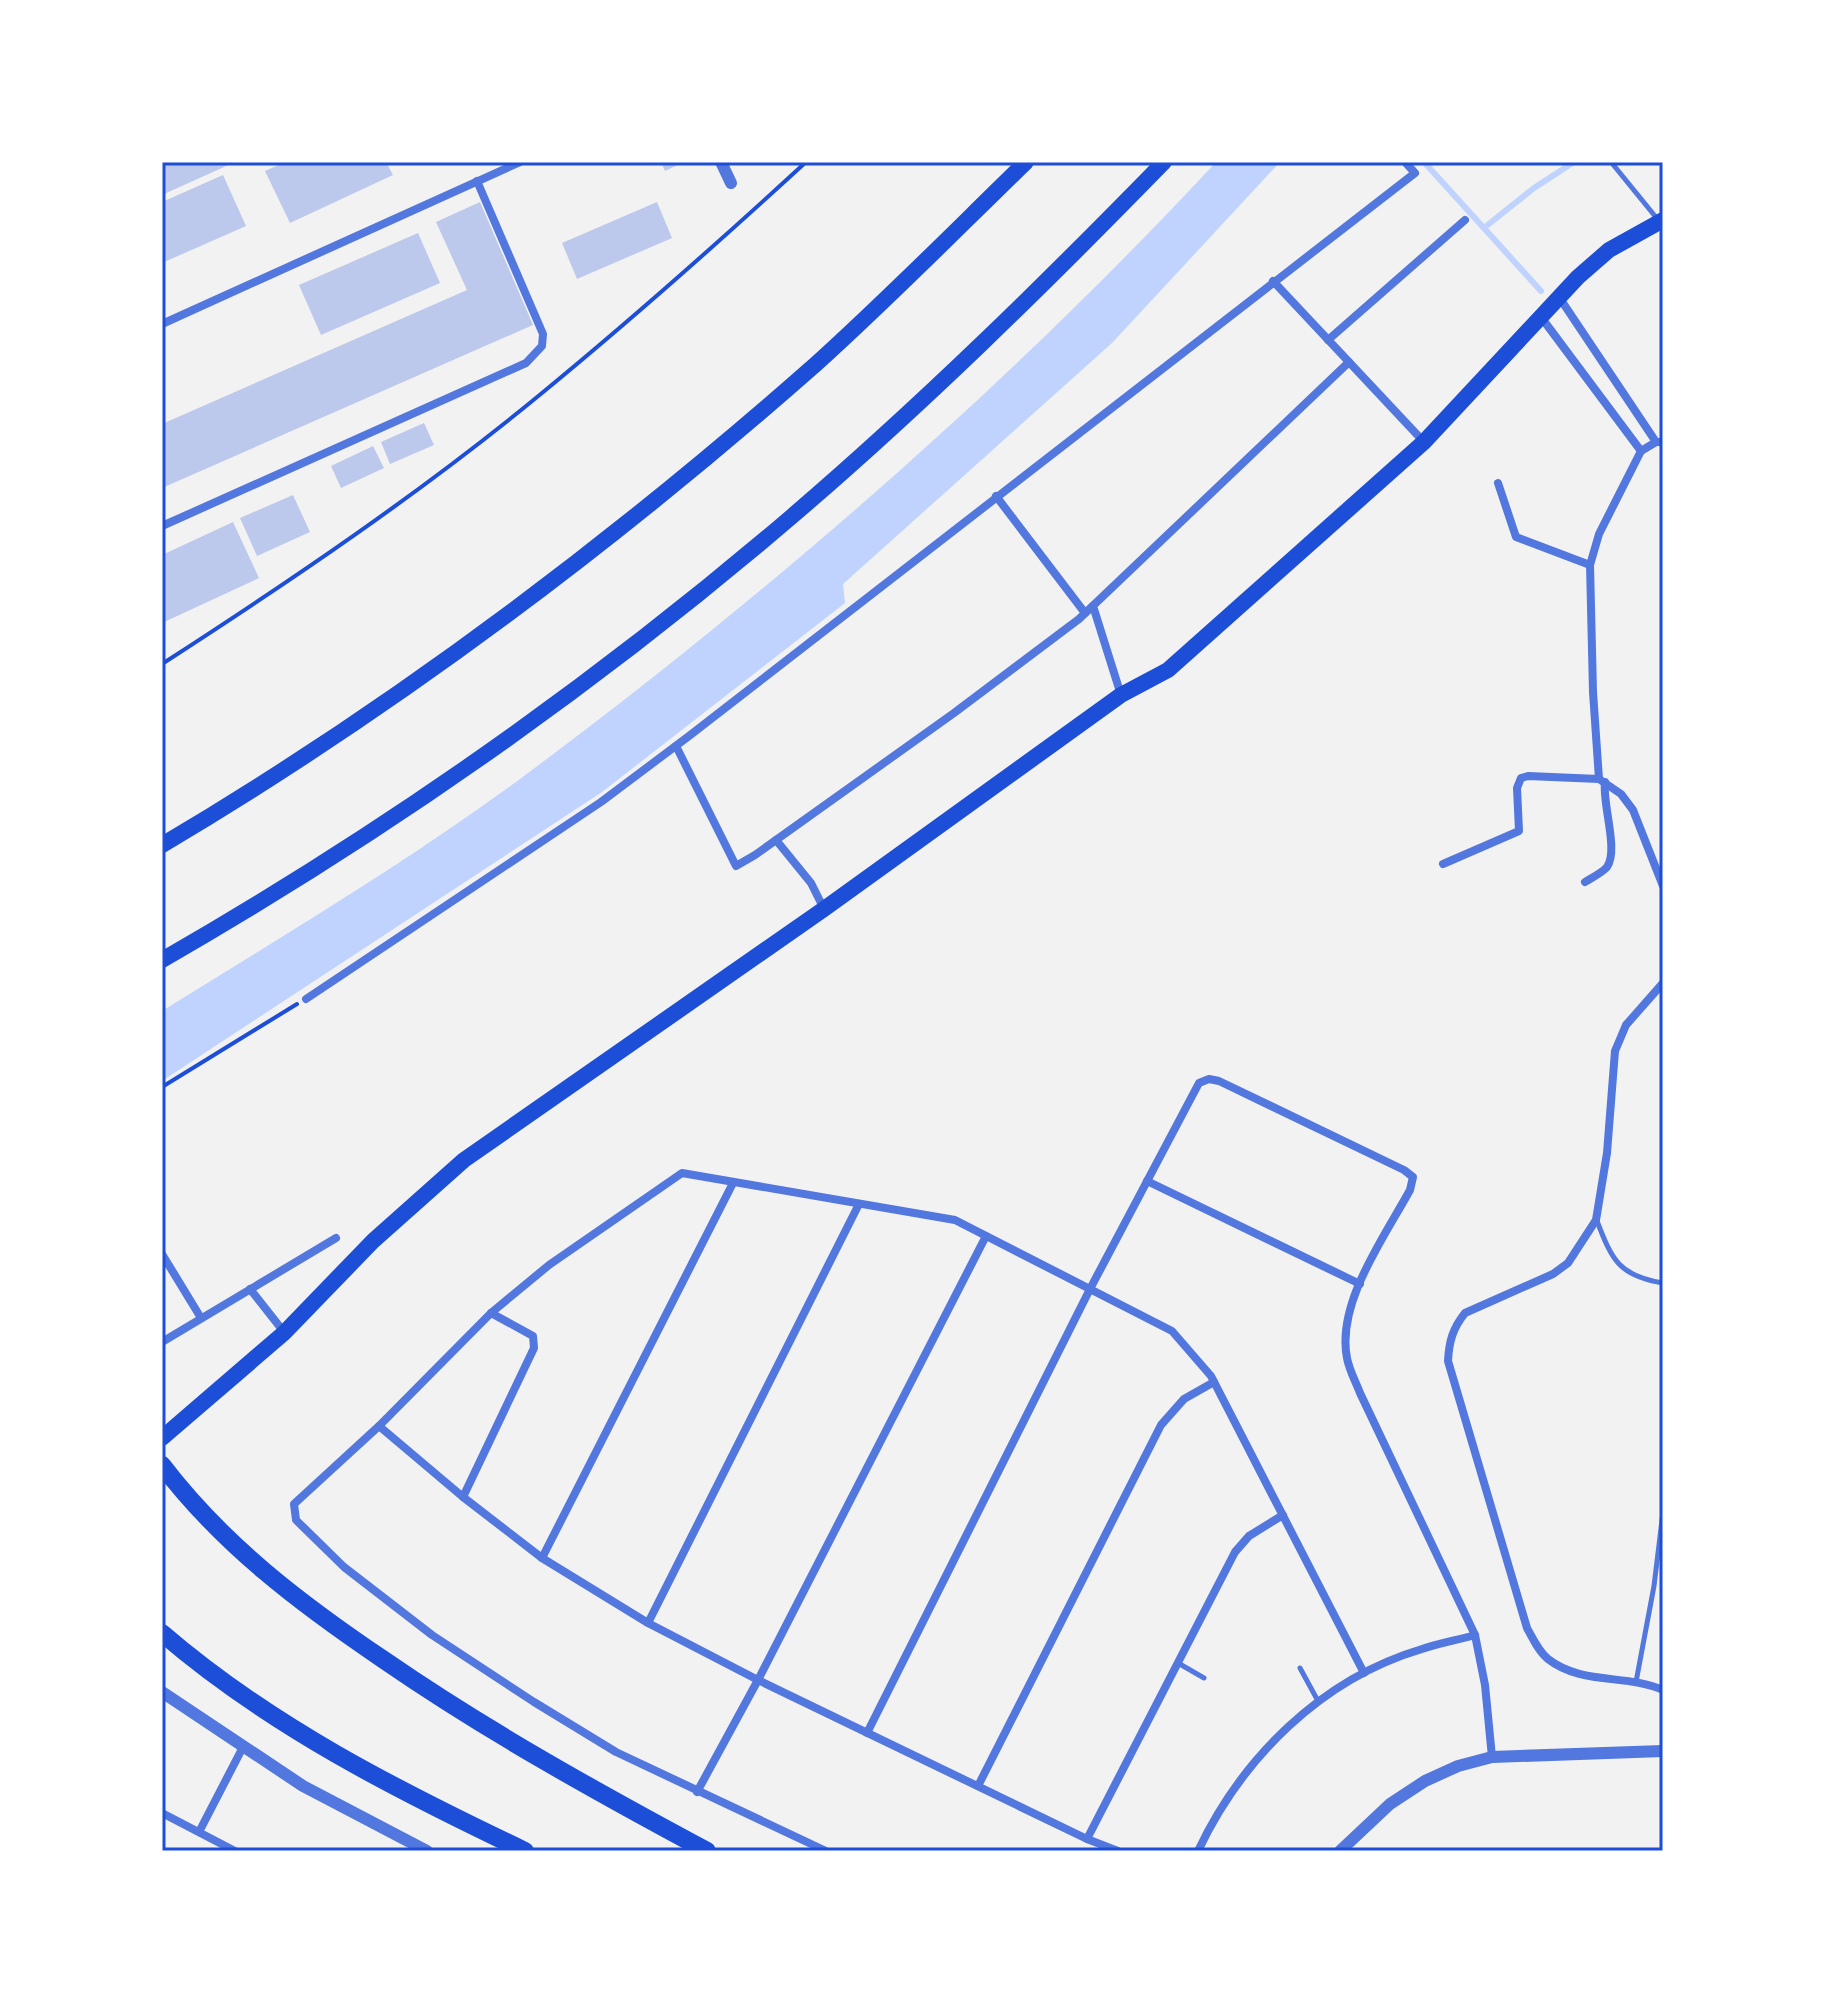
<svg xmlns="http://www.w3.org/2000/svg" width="1825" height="2013" font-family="'Sofia Sans Condensed',sans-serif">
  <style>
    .water { fill: #bfd3fe }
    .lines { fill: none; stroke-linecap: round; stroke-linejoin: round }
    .stream { stroke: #bfd3fe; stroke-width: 6 }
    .building { fill: #bdc9ec }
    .path { stroke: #1d4ed8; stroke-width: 4 }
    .service { stroke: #5277de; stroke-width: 5 }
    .minor { stroke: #5277de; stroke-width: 8 }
    .tertiary { stroke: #5277de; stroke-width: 12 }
    .primary { stroke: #1d4ed8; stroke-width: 16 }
    .trunk { stroke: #1d4ed8; stroke-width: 16 }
    .motorway { stroke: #1d4ed8; stroke-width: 18 }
    .neatline { fill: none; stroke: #1d4ed8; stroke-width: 3 }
  </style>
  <rect width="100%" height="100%" fill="#f2f2f2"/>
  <path class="water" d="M1216 162H1280L1112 343 843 584 845 603 602 792 162 1081V1011C286 934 411 860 528 773 771 592 1010 384 1216 162Z"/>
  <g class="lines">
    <g class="stream">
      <polyline points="1424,162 1541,291"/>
      <polyline points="1485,227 1534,188 1574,162"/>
    </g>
  </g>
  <g class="building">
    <polygon points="162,162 235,162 162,195"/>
    <polygon points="285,162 386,162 393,175 290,223 265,171"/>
    <polygon points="661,162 684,162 665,171"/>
    <polygon points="223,175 246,226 162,263 162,202"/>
    <polygon points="480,202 533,325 162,488 162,424 467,290 436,222"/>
    <polygon points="657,202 672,238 577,279 562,243"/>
    <polygon points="418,233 440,283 321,335 299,285"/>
    <polygon points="424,423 434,445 390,464 381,442"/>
    <polygon points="373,446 384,468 341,488 331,466"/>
    <polygon points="293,495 310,532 257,556 240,518"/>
    <polygon points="233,522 259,578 162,623 162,555"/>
  </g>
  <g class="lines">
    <g class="path">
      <path d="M162 664C292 580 422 492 542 393 632 319 720 241 806 162"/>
      <polyline points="162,1087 297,1004"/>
    </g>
    <g class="service">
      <polyline points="1611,162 1659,221"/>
      <path d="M1597 1221C1612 1260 1619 1276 1663 1283"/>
      <polyline points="1178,1663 1204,1678"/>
      <polyline points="1300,1668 1318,1701"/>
      <polyline points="1636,1682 1654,1586 1663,1512"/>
    </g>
    <g class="minor">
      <polyline points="1273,281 1424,442"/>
      <polyline points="1559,297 1656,442"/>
      <polyline points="1541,317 1641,451"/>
      <polyline points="162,324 520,162"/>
      <polyline points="1328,340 1465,220"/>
      <polyline points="1663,442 1656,442 1641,451 1599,534 1590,565 1593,692 1599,779 1621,794 1633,810 1663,886"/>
      <polyline points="1498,483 1516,537 1590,565"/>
      <polyline points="996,496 1085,613"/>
      <polyline points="162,526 526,363 542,346 543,334 477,181"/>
      <polyline points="1093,606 1121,695"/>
      <polyline points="676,746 736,866 755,855 954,713 1079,619 1349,362"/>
      <polyline points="776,840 811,883 824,909"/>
      <polyline points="1443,864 1519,831 1517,788 1521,778 1528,776 1599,779"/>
      <path d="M1585 882C1591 878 1602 873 1607 867 1619 850 1602 804 1605 782"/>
      <path d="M1663 983 1626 1025 1615 1051 1607 1153 1596 1220 1568 1263 1553 1274 1465 1313C1453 1328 1449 1341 1448 1361L1527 1628C1533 1639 1539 1652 1548 1659 1581 1685 1627 1674 1663 1690"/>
      <polyline points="306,999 601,802 689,736 1415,173 1405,162"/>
      <polyline points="1147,1181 1360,1284"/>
      <polyline points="162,1254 201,1318"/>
      <polyline points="250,1289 284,1332"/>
      <polyline points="162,1342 336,1238"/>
      <polyline points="379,1426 463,1497 542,1558 648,1623 758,1680 1087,1839 1118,1851"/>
      <polyline points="463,1497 534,1348 533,1336 491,1313"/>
      <polyline points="542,1558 733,1183"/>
      <polyline points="648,1623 859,1204"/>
      <path d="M867 1733 1090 1289 1199 1083 1209 1079 1219 1081 1404 1170 1413 1177 1410 1190C1385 1236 1336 1303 1347 1358 1349 1370 1356 1382 1360 1393L1475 1635 1485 1685 1492 1757"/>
      <polyline points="978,1786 1161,1425 1184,1399 1214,1382"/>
      <polyline points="697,1792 758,1680 986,1236"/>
      <polyline points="162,1813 235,1851"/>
      <polyline points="199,1832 243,1747"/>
      <polyline points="1087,1839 1235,1552 1249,1536 1283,1515"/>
      <polyline points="826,1851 616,1752 534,1702 432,1635 344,1567 296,1520 294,1504 379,1426 491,1313 549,1265 682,1173 955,1220 1172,1331 1211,1376 1364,1673"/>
      <path d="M1198 1851C1242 1758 1321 1679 1422 1649 1440 1643 1458 1640 1475 1635"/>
    </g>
    <g class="tertiary">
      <polyline points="721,162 731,183"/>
      <polyline points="162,1692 303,1786 427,1851"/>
      <polyline points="1340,1851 1390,1804 1425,1781 1458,1766 1492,1757 1663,1751"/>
    </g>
    <polyline class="primary" points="162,1438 284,1333 373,1241 464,1160 824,909 1121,695 1168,670 1424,442 1578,277 1609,250 1663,220"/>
    <g class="trunk">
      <path d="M162 845C395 707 613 543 816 364 888 299 956 230 1026 162"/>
      <path d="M162 960C383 833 596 684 790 518 921 406 1044 285 1164 162"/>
    </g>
    <g class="motorway">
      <path d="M162 1465C223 1545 301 1604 384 1660 487 1731 597 1792 707 1851"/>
      <path d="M162 1633C270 1726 397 1790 525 1851"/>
    </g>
  </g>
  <rect width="1825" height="2013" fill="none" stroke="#ffffff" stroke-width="328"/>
  <rect x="164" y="164" width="1497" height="1685" class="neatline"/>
</svg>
